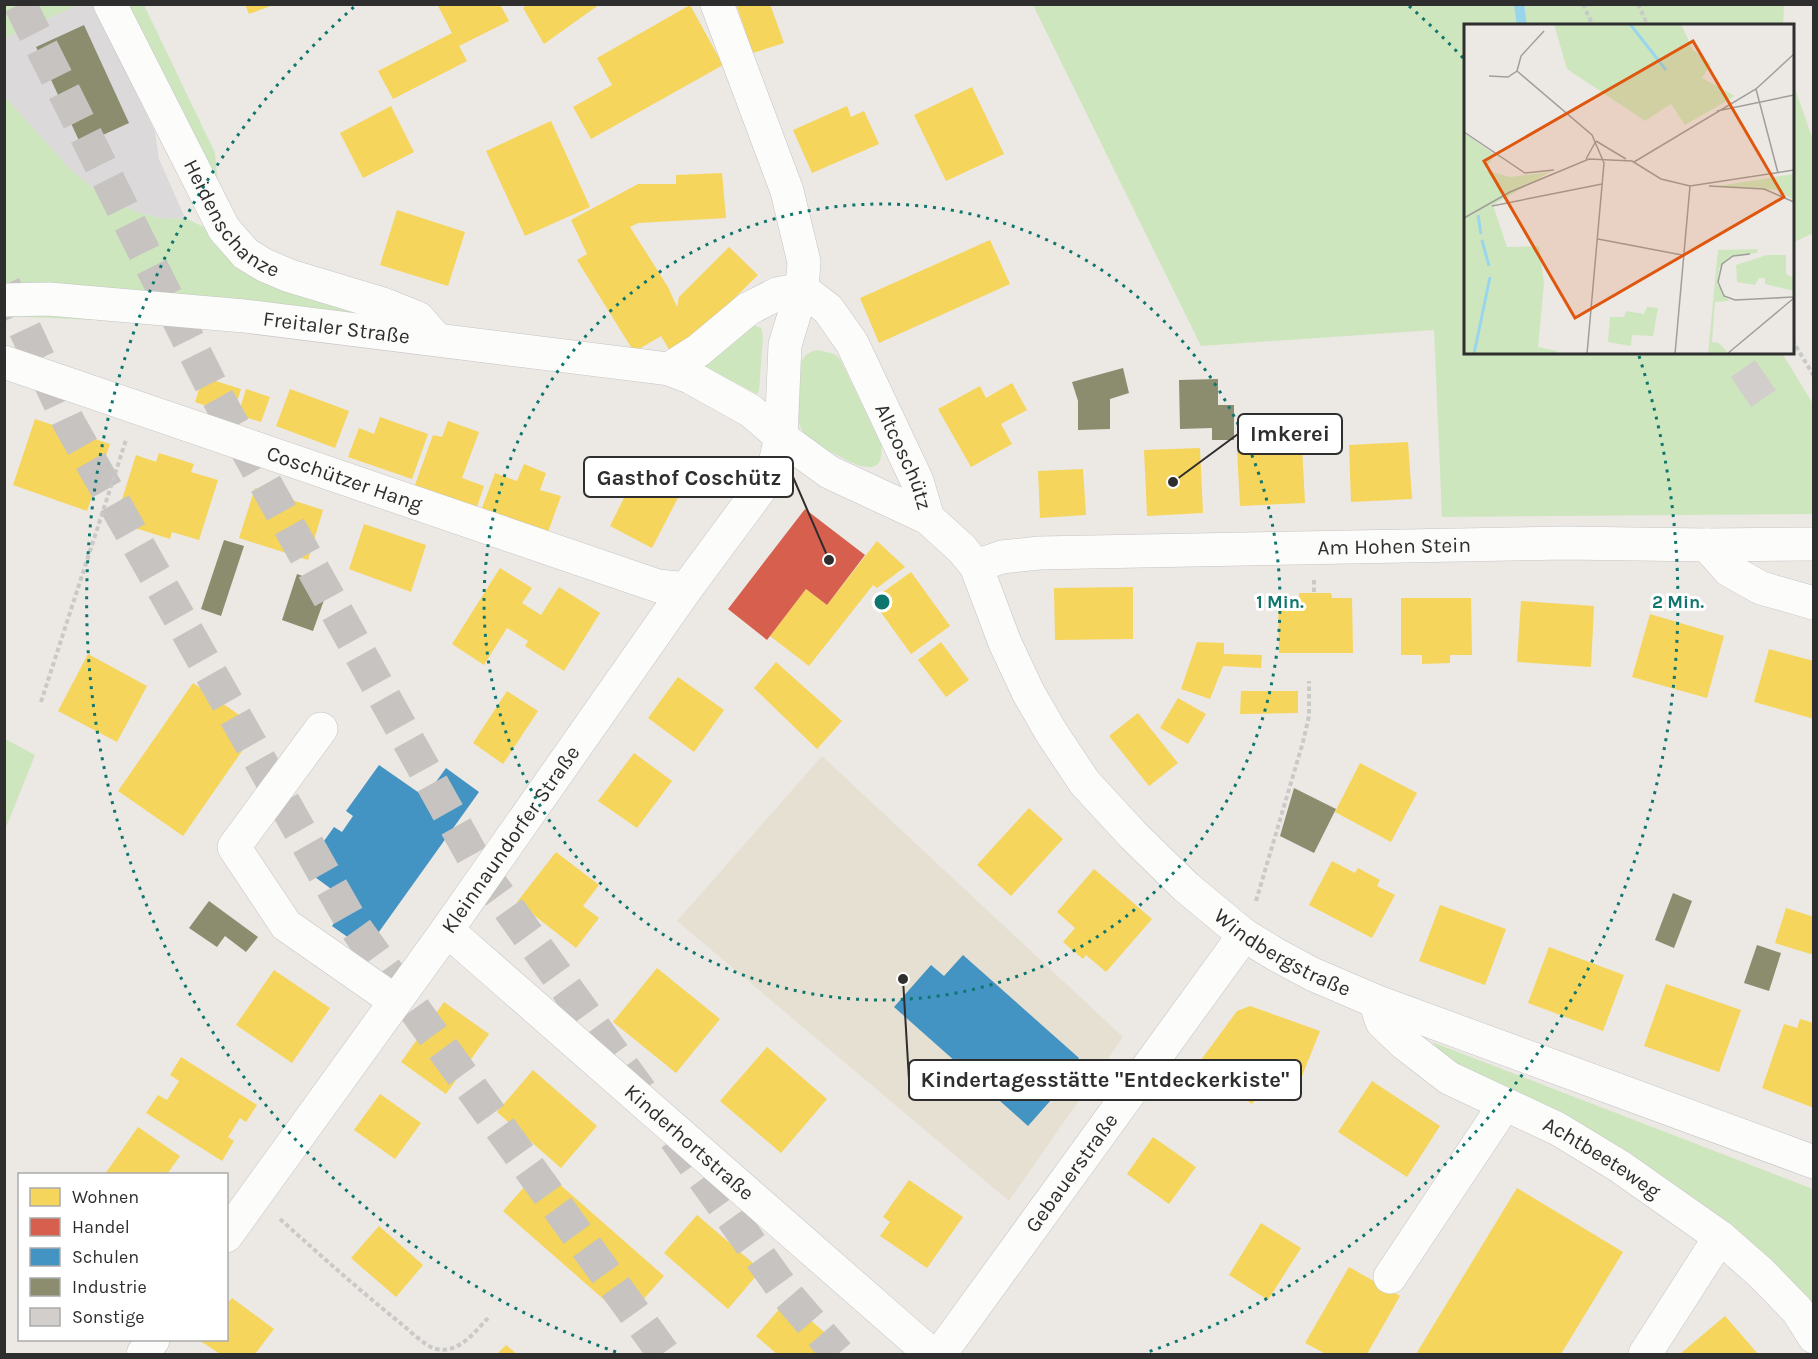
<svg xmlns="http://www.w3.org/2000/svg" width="1818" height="1359" font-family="Karla,sans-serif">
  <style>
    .industrial { fill: #dcd9db }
    .education { fill: #e6e0d3 }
    .green { fill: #cee6be }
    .homes { fill: #f6d55c }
    .shops { fill: #d6604d }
    .schools { fill: #4393c3 }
    .industry { fill: #8c8c6e }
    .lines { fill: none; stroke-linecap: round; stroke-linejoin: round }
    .stream { stroke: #99d6ec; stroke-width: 10 }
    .building { fill: #d1cecb }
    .highway-tunnel { stroke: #c6c3c0; stroke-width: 33; stroke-dasharray: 33 16; stroke-linecap: butt }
    .minor-casing { stroke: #c5c4c5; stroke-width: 34 }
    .path { stroke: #c9c9c8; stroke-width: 4; stroke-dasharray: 4.5 3; stroke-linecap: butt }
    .minor { stroke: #fcfcfb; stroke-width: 33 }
    .ring { fill: none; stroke: #0f766e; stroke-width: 3; stroke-dasharray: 3 6 }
    .labels { text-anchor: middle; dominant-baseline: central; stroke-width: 6; stroke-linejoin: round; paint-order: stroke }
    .street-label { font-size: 21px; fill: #2e2e2e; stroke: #fff }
    .inset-river { fill: none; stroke: #99d6ec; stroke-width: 3 }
    .inset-road { fill: none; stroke: #a09e9b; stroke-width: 1.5 }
    .view { fill: #df570e; fill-opacity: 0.15; stroke: #df570e; stroke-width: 3 }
    .inset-edge { fill: none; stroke: #2e2e2e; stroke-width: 3 }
    .centre { fill: #0f766e; stroke: #fff; stroke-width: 3 }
    .ring-label { font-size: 18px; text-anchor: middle; font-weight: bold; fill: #0f766e; stroke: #fff; stroke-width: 6; stroke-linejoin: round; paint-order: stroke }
    .leader { fill: none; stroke: #2e2e2e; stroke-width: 2 }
    .callout-dot { fill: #2e2e2e; stroke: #fff; stroke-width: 2 }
    .callout { fill: #fff; stroke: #2e2e2e; stroke-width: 2 }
    .callout-label { font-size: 22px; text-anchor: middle; font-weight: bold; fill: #2e2e2e }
  </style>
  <rect width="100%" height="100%" fill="#ece8e4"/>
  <polygon class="industrial" points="78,5 94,5 155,132 159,159 185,218 163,219 134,211 108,200 70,169 5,97 5,38"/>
  <polygon class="education" points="822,756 1123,1037 1009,1201 677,921"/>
  <g class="green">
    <polygon points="5,4 78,4 78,5 5,38"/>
    <polygon points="120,5 144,5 215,153 220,208"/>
    <polygon points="1033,5 1784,5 1783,25 1466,26 1466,352 1782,353 1813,404 1813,514 1442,517 1434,330 1201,346"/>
    <polygon points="1793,83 1813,140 1813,233 1793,243"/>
    <polygon points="5,97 70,169 108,200 134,211 163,219 185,218 204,227 223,241 378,311 256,327 5,316"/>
    <polygon points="751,324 761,328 763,336 759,391 757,394 702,365"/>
    <path d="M818 350 834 354 840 359 881 444C886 481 855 465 837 455 825 448 807 442 801 428 795 415 799 396 800 382 800 365 799 354 818 350Z"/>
    <polygon points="5,739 35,755 5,830"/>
    <polygon points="1432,1042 1813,1189 1813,1313 1464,1074"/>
  </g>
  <g class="homes">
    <polygon points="245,4 273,4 273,5 249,14"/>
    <polygon points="437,4 500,4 509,21 459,46 467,61 393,99 378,71 452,33"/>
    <polygon points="528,4 600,4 544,44 523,8"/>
    <polygon points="736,4 770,4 784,43 753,53"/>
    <polygon points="690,5 723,65 591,139 573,107 612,85 597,58"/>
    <polygon points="972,87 1004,154 946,181 914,115"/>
    <polygon points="391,106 414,152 363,178 340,133"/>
    <polygon points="847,106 851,117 864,111 879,144 812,173 793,130"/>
    <polygon points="551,121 590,207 525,236 486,151"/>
    <polygon points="722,173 726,218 638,223 630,227 668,287 677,307 679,297 729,247 758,275 697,335 670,351 661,336 634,352 577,260 587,254 571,220 638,184 676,184 676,175"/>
    <polygon points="397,210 465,232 448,286 380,265"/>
    <polygon points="990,240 1010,284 879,343 860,298"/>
    <polygon points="203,377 241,389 233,415 195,402"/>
    <polygon points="1012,383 1027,410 1001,424 1012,444 971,467 938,409 980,386 986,398"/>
    <polygon points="246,389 270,397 261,422 238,415"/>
    <polygon points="290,389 349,411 335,448 276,426"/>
    <polygon points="380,417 428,434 412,479 348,457 359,428 374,434"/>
    <polygon points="35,419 110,444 87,511 13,485"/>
    <polygon points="448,421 479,432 462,478 484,486 477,507 415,485 433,435 442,437"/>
    <polygon points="1285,438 1285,447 1302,446 1305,503 1240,506 1237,450 1252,449 1251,440"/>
    <polygon points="1408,442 1412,499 1351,502 1349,445"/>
    <polygon points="1200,448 1203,513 1147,516 1144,450"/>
    <polygon points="159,453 194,464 191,472 218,480 199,540 172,532 170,539 135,528 138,519 118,512 136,455 156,462"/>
    <polygon points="524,464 546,473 540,490 561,496 548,532 482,508 495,473 517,481"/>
    <polygon points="1083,469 1086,515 1040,518 1038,471"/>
    <polygon points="638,470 681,492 652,548 610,526"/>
    <polygon points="255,488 323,510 308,560 239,538"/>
    <polygon points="364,524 426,545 411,592 349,569"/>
    <polygon points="877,541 905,567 877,588 873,585 809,666 770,636 806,589 827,605"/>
    <polygon points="500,568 532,588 522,603 541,615 559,587 600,613 564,671 525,646 528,641 507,628 484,665 452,644"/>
    <polygon points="911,572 950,626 911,654 872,600"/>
    <polygon points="1133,587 1133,639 1055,640 1054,588"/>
    <polygon points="1299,593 1331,593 1332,598 1352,598 1353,653 1279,653 1278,598 1299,597"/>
    <polygon points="1401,598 1471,598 1472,655 1450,655 1450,663 1422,664 1422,655 1401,655"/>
    <polygon points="1521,601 1594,606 1591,667 1517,662"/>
    <polygon points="1650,614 1724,636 1707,698 1632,677"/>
    <polygon points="941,642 969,680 946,697 918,660"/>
    <polygon points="1197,642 1224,643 1224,654 1262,655 1261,668 1223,666 1210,699 1181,689"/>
    <polygon points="1769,649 1814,661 1814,719 1754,702"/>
    <polygon points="88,654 147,686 117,742 58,711"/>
    <polygon points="776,662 842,721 817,749 754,688"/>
    <polygon points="678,677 724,710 694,752 648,718"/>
    <polygon points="193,683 258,728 183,836 118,791"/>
    <polygon points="507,691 538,711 503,764 473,743"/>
    <polygon points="1241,691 1298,691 1298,713 1240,714"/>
    <polygon points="1178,698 1206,714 1188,744 1160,728"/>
    <polygon points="1138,713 1178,763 1149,786 1109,736"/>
    <polygon points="634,753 672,781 637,828 598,801"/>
    <polygon points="1360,763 1417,793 1391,842 1335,812"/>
    <polygon points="1029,808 1063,839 1011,896 977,865"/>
    <polygon points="556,852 599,885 583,906 599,918 576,948 517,902"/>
    <polygon points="1332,861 1355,873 1358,868 1380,880 1377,886 1395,895 1372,938 1309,905"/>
    <polygon points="1094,869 1152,919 1106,972 1086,955 1083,959 1063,942 1075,928 1057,912"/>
    <polygon points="1440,905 1506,929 1485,985 1419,961"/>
    <polygon points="1786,908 1814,917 1814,955 1775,943"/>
    <polygon points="1549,947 1624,975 1603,1031 1528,1003"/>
    <polygon points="657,968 720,1019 676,1073 613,1022"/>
    <polygon points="274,970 330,1008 292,1063 236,1025"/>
    <polygon points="1666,984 1741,1010 1719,1072 1644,1046"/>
    <polygon points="444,1002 489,1034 446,1094 401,1062"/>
    <polygon points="1250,1006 1320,1031 1302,1076 1279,1069 1252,1104 1211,1077 1216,1071 1201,1060 1237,1011"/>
    <polygon points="1800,1019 1814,1023 1814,1108 1762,1088 1784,1024 1797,1028"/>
    <polygon points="767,1047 827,1099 781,1153 720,1101"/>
    <polygon points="181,1057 257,1105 246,1122 240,1118 228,1137 234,1141 222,1161 146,1113 158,1095 167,1100 179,1081 170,1075"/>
    <polygon points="533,1070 597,1126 561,1168 497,1112"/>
    <polygon points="1372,1081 1440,1126 1407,1177 1338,1132"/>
    <polygon points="380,1094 421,1123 395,1159 354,1130"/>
    <polygon points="138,1127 180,1156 167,1174 105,1174"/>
    <polygon points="1153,1137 1196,1167 1169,1204 1127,1174"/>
    <polygon points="541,1168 664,1276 626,1319 503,1211"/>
    <polygon points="909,1180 963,1217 927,1268 880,1236 890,1222 883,1217"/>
    <polygon points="1517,1188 1623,1252 1561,1354 1416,1354"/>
    <polygon points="697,1215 761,1270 728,1309 664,1253"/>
    <polygon points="1261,1223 1301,1248 1268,1300 1229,1275"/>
    <polygon points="379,1226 423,1265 396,1297 351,1258"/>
    <polygon points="1349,1267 1400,1296 1367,1354 1326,1354 1305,1343"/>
    <polygon points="232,1298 274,1329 255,1354 220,1354 199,1340 226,1340 226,1305"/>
    <polygon points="787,1300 837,1343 826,1354 777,1354 756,1336"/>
    <polygon points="1725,1316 1758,1354 1680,1354"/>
    <polygon points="506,1345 517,1354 497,1354"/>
  </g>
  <polygon class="shops" points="805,509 865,555 827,605 806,589 767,640 728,609"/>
  <g class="schools">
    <polygon points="379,765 425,797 446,768 479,792 366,950 332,926 349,902 304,869 334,827 342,832 353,816 346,811"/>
    <polygon points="963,955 1079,1058 1054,1086 1059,1091 1028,1126 894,1007 931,965 944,976"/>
  </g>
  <g class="industry">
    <polygon points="84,25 129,123 81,145 36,47"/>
    <polygon points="1123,368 1129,393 1110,399 1110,429 1078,430 1078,401 1072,382"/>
    <polygon points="1218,379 1218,405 1234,405 1234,440 1212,440 1212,428 1180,429 1179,380"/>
    <polygon points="224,540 244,546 221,616 201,609"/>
    <polygon points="297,574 329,586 313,631 282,620"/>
    <polygon points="1294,788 1336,809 1314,853 1280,836"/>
    <polygon points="1673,893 1692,901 1674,948 1655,940"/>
    <polygon points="209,901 258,937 246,952 225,936 217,947 189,928"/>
    <polygon points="1757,945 1781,953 1769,991 1744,983"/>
  </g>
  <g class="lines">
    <polyline class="stream" points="1519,4 1522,26"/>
  </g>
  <polygon class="building" points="1755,360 1776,390 1751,407 1731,377"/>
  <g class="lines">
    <g class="highway-tunnel">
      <polyline points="20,4 214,391 478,866 641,1092"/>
      <polyline points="4,285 68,421 352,923 664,1354"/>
      <polyline points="675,1138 788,1296 838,1354"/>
    </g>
    <g class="minor-casing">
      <g id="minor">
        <path id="s1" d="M110 4 224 229 246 254 264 265 290 276 383 304 418 318 436 339"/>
        <path id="s2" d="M4 300 49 299 244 316 669 369 690 377 751 411 781 437 829 472 928 518 962 549 976 566 1005 643 1028 692 1051 732 1085 783 1133 835 1186 887 1244 935 1275 954 1312 974 1375 1001 1814 1162"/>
        <path id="s3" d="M4 362 658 586 686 589"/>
        <path id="s4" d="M669 369 699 350 748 309 777 294 802 289 828 309 852 343 917 481 928 518"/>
        <polyline points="1707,545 1729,570 1761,588 1814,603"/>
        <path id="s5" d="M976 566 1002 557 1039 553 1565 543 1707 545 1814 544"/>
        <polyline points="321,729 234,847 286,925 395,1001"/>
        <path id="s6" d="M447 930 931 1354"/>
        <path id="s7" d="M1375 1001 1382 1022 1405 1044 1449 1078 1558 1129 1619 1166 1720 1237 1761 1273 1797 1310 1814 1337"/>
        <path id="s8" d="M226 1236 447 930 686 589 769 477 776 459 781 437 785 345 802 289 804 262 787 191 717 4"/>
        <polyline points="1390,1277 1505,1104"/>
        <polyline points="143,1354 153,1340"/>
        <path id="s9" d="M940 1354 1244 935"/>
        <polyline points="1645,1354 1720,1237"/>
      </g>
    </g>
    <g class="path">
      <polyline points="1583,4 1593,26"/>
      <polyline points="1638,4 1648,26"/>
      <polyline points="1792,340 1814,376"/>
      <polyline points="1314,580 1314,593"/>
      <polyline points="41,702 126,440"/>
      <polyline points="1256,901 1303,742 1309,716 1309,681"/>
      <path d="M280 1219C319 1254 358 1289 399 1322 408 1329 426 1347 436 1349 460 1354 475 1331 489 1317"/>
    </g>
    <use href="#minor" class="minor"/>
  </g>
  <g class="ring">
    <circle cx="882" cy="602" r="398"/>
    <path d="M616 1352A796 796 0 0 1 355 6M1409 6A796 796 0 0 1 1464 59M1639 356A796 796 0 0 1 1148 1352"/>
  </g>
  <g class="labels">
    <g class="street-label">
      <text stroke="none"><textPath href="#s1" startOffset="249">Heidenschanze</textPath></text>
      <text stroke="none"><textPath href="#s2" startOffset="334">Freitaler Straße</textPath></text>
      <text stroke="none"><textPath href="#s4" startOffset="357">Altcoschütz</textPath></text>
      <text stroke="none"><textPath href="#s3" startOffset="360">Coschützer Hang</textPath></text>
      <text stroke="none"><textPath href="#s5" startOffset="420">Am Hohen Stein</textPath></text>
      <text stroke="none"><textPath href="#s8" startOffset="488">Kleinnaundorfer Straße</textPath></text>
      <text stroke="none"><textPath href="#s2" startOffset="1544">Windbergstraße</textPath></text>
      <text stroke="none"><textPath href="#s6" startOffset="322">Kinderhortstraße</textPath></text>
      <text stroke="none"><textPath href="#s7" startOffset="282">Achtbeeteweg</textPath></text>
      <text stroke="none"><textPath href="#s9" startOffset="224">Gebauerstraße</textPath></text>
    </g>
  </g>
  <g transform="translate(1464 24)">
    <rect width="330" height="330" fill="#ece8e4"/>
    <path d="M90 0H217L229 26 247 40 238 54 271 72 221 101 207 80 181 97 103 45ZM0 109 50 144 31 131 21 145 24 147 46 153 86 148 29 181 43 223 75 222 80 259 74 323 93 327V330H0ZM330 150V176L313 166 254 162ZM294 225 293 229 268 232 255 244 253 260 265 277 251 278 248 318 255 319 264 329 244 330 254 226ZM303 231H322V250L330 254V267L301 260V254H295L291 261 273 258 272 241ZM183 283 194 284 189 312 168 311 167 322 144 318 146 293H160L162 287 180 290Z" fill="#cee6be"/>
    <path class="inset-river" d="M166 0 202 46M14 191 17 210M18 216 25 242M10 330 26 253"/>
    <path class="inset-road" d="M53 47 128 111 140 139 123 330M25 52 44 53 53 47 57 32 80 7M292 65 314 149M253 87 330 71M0 108 61 149 90 146M132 117 162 135M122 135 132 117M170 138 292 65 330 30M245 162 300 165 330 178M28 182 138 160M0 194 46 168 125 135 168 137 197 155 226 162 330 146M134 215 218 231M286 230 269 232 258 240 254 258 260 272 271 276 330 273M211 330 226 162M263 330 330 274"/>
    <path class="view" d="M229 17 320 173 111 294 20 137Z"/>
    <rect width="330" height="330" class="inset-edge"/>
  </g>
  <circle cx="882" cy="602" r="9" class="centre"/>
  <g class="ring-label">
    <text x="1280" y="608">1 Min.</text>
    <text x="1678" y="608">2 Min.</text>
  </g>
  <path class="leader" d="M1173 482L1238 434M829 560L793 477M903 979L909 1080"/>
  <g class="callout-dot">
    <circle cx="1173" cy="482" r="6"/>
    <circle cx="829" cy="560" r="6"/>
    <circle cx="903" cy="979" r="6"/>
  </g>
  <g class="callout">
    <rect x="1238" y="414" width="104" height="40" rx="6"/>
    <rect x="584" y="457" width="209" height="40" rx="6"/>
    <rect x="909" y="1060" width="392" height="40" rx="6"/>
  </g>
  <g class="callout-label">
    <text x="1290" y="441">Imkerei</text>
    <text x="689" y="485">Gasthof Coschütz</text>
    <text x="1105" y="1087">Kindertagesstätte "Entdeckerkiste"</text>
  </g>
  <rect width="1818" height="1359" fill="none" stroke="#2e2e2e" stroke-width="12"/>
  <rect x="18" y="1173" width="210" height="168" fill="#ffffff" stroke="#ababab" stroke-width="1.5"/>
  <rect x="30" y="1188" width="30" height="18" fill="#f6d55c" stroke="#ababab" stroke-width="1.5"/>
  <text x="72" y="1203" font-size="18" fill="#2e2e2e">Wohnen</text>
  <rect x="30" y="1218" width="30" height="18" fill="#d6604d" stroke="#ababab" stroke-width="1.5"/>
  <text x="72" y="1233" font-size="18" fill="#2e2e2e">Handel</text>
  <rect x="30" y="1248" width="30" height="18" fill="#4393c3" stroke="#ababab" stroke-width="1.5"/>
  <text x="72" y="1263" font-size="18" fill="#2e2e2e">Schulen</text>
  <rect x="30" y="1278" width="30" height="18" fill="#8c8c6e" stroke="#ababab" stroke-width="1.5"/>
  <text x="72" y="1293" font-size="18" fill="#2e2e2e">Industrie</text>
  <rect x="30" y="1308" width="30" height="18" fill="#d1cecb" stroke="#ababab" stroke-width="1.5"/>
  <text x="72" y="1323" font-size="18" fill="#2e2e2e">Sonstige</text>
</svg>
